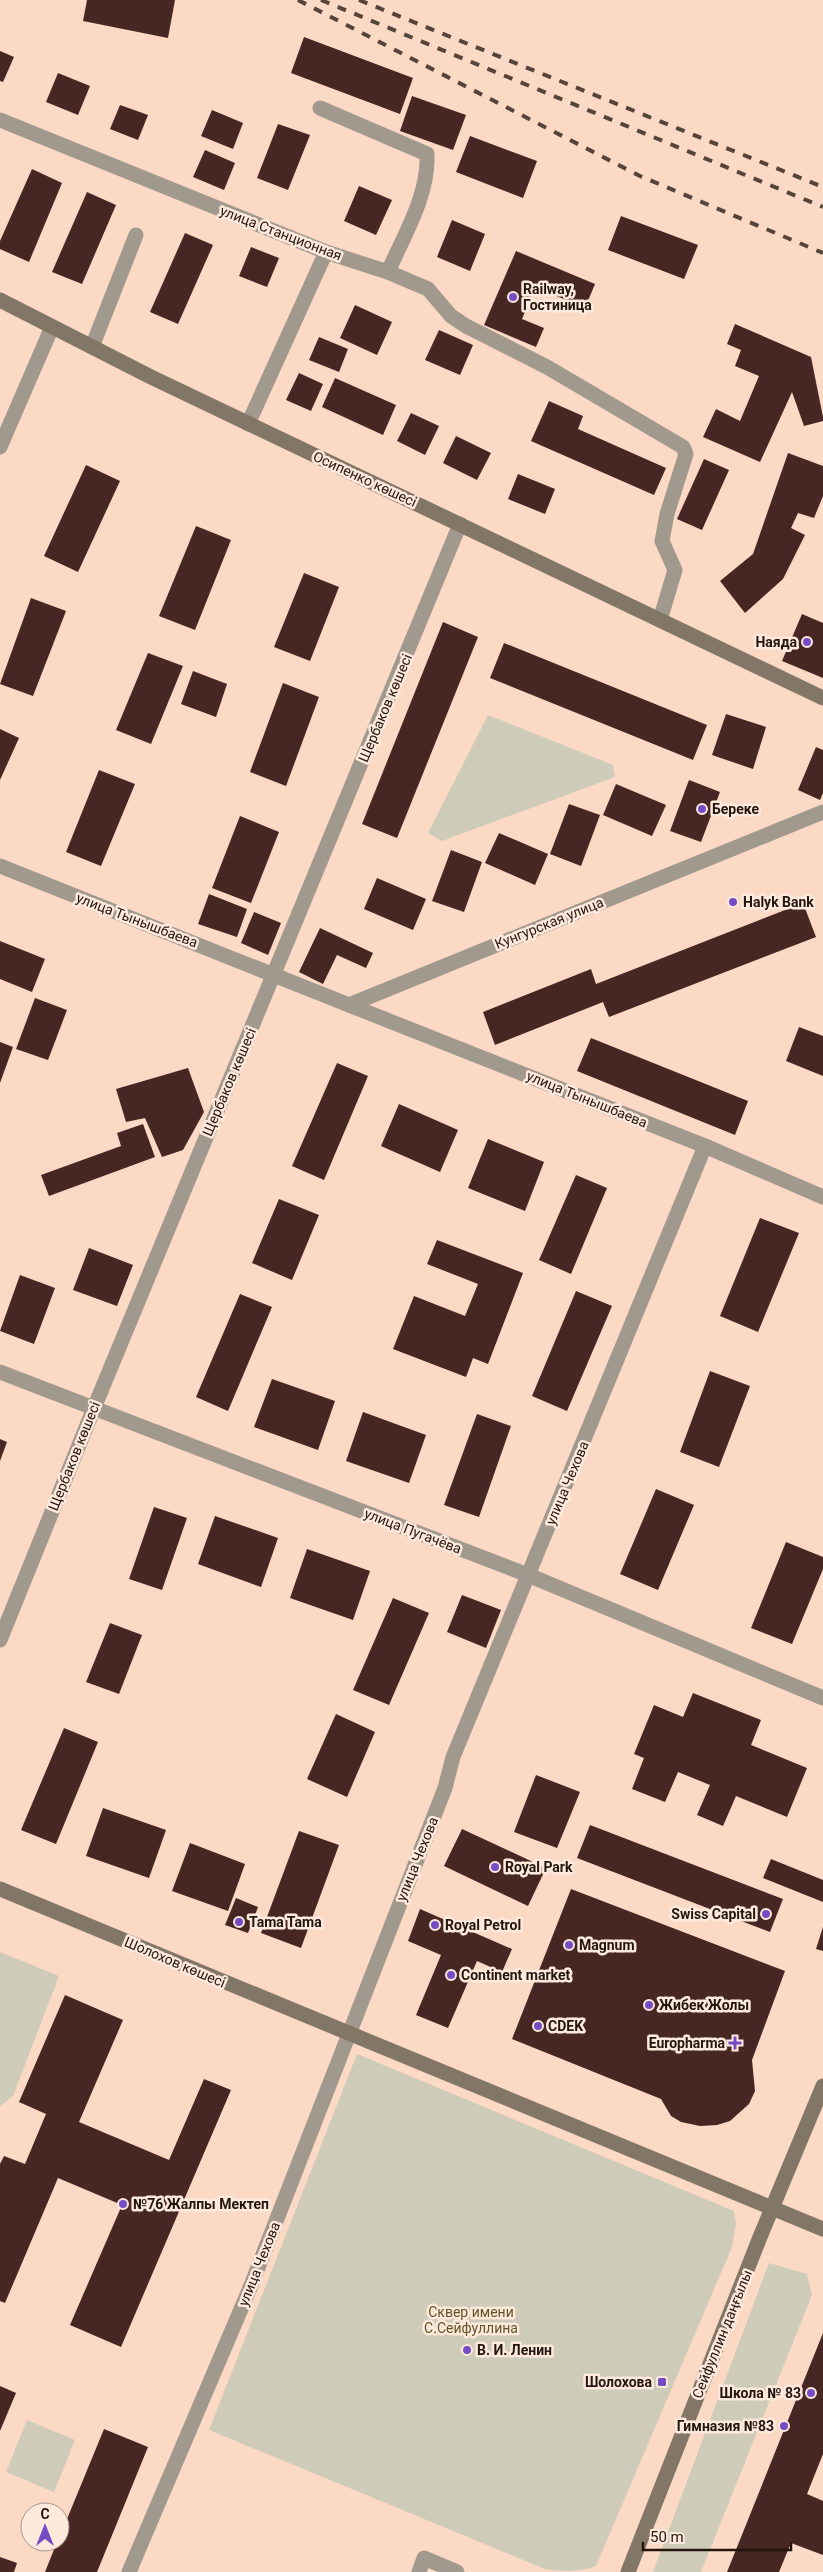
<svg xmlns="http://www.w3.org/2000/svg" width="823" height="2572" font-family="Roboto,sans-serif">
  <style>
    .green { fill: #cfcbb9 }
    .building { fill: #462723 }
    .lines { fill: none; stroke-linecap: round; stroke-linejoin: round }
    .street { stroke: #a1998e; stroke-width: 15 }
    .secondary { stroke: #827767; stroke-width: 15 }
    .rail { stroke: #55443a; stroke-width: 4; stroke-dasharray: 9 9; stroke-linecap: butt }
    .poi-dot { fill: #754cc4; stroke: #fee9dd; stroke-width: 2 }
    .labels { text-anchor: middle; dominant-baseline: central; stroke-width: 5; stroke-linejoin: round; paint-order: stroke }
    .street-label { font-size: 14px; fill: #22160f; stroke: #fee9dd }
    .poi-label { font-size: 14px; font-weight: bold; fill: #22160f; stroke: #fee9dd; text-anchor: start }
    .park-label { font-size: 14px; fill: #605624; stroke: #fee9dd }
  </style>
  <rect width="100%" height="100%" fill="#fbd9c5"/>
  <g class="green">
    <polygon points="488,715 613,765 615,777 442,841 428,833"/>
    <polygon points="0,1952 59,1976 13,2096 0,2106"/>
    <path d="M357 2054 734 2211 736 2224 732 2247 596 2566C581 2572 562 2572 545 2569L209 2430Z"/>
    <polygon points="769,2263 807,2274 812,2295 701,2572 653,2572"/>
    <polygon points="27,2420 75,2440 54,2492 6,2472"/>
  </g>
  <g class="building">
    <polygon points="87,0 175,0 168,38 83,21"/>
    <polygon points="304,37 413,78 400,114 291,73"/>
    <polygon points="0,51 14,57 3,82 0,81"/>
    <polygon points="58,73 90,86 78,115 46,102"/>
    <polygon points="412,96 466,115 453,150 400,131"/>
    <polygon points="120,105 148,115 138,140 110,129"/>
    <polygon points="212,110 243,123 233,149 201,136"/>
    <polygon points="278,124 310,135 288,190 257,178"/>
    <polygon points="470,136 537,161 523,198 456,172"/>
    <polygon points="205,150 235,163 224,190 193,177"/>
    <polygon points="32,169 62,183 29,262 0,249 0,241"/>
    <polygon points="359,186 392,200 376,235 344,221"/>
    <polygon points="87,192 116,205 82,284 52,272"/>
    <polygon points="621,216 698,245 684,279 608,250"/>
    <polygon points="452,220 485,234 470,271 437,257"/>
    <polygon points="185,233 213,245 178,324 150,312"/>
    <polygon points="251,247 279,258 267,287 239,276"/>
    <polygon points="516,251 595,284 585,308 535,287 522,319 544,328 536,347 484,325"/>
    <polygon points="355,305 392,322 377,355 340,338"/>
    <polygon points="735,324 811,357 823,417 823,421 804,426 792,392 760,462 703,437 716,409 740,421 759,376 735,366 741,350 727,344"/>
    <polygon points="439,330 473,345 460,375 425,360"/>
    <polygon points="319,337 348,349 339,372 309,360"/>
    <polygon points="299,373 323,384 311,411 286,400"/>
    <polygon points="335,378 396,405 383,435 322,407"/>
    <polygon points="549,401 583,416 578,429 666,468 654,495 531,441"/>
    <polygon points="411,413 439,426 425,455 397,441"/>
    <polygon points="456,436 491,453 477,480 443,463"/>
    <polygon points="788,453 823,466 823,496 814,518 798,513 791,528 805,535 783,579 745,613 720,581 753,554"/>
    <polygon points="704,459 729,470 702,530 677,519"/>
    <polygon points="86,465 120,481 78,572 44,556"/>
    <polygon points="518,474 555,489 545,514 508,499"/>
    <polygon points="196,526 231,540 195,630 159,616"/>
    <polygon points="304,573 339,587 310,661 274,647"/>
    <polygon points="31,598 66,611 33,696 0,684"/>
    <polygon points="802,614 823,623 823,678 782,661"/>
    <polygon points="443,622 478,637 397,838 362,824"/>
    <polygon points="504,643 707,725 693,760 490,678"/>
    <polygon points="148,653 183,666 151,744 116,730"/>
    <polygon points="193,671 227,684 216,717 181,704"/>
    <polygon points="283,683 319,697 286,786 250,772"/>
    <polygon points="726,714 766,727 753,769 712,755"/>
    <polygon points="0,729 19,738 0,780"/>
    <polygon points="816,747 823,750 823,793 820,800 798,790"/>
    <polygon points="99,770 135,784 101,866 66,852"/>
    <polygon points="689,780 720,792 701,842 670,831"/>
    <polygon points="616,784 666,805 652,836 603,815"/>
    <polygon points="569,804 600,815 581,866 550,854"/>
    <polygon points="240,816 279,832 251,903 212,888"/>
    <polygon points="499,833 548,854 535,885 485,863"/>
    <polygon points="451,850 482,862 464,912 432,901"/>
    <polygon points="377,878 426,899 413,930 364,909"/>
    <polygon points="209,894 247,909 237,937 198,924"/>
    <polygon points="803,903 816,937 609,1017 603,1002 495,1045 483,1012 591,969 596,984"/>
    <polygon points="254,912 281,923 268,955 241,943"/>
    <polygon points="320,928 373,953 366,968 337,955 323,984 299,972"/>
    <polygon points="0,941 45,959 32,992 0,979"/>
    <polygon points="35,998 67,1010 48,1060 16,1049"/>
    <polygon points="799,1027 823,1036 823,1076 786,1061"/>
    <polygon points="591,1038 748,1101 735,1135 577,1071"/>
    <polygon points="0,1042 13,1047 0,1083"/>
    <polygon points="337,1063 368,1076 324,1180 292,1166"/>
    <polygon points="188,1068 204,1112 183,1150 162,1157 145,1118 126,1122 116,1089"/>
    <polygon points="399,1104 458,1130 440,1172 381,1146"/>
    <polygon points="143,1124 155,1157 49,1196 41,1175 121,1146 117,1133"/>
    <polygon points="488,1139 544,1162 525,1211 468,1188"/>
    <polygon points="576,1175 607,1188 571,1274 539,1260"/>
    <polygon points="279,1199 319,1215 292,1280 252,1263"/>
    <polygon points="760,1218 799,1233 758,1332 720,1316"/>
    <polygon points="437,1240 523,1273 488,1364 473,1358 466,1377 393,1349 414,1296 465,1316 478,1284 427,1264"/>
    <polygon points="89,1248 133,1265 117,1306 73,1290"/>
    <polygon points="20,1275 55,1288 34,1344 0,1331"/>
    <polygon points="576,1291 612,1306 567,1411 532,1396"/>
    <polygon points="240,1294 272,1307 228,1411 196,1397"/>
    <polygon points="710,1371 750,1386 719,1467 680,1452"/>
    <polygon points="272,1379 335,1401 318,1450 254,1427"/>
    <polygon points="363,1412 426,1435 409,1483 346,1461"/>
    <polygon points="477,1414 511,1426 479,1517 444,1505"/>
    <polygon points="0,1439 7,1442 0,1461"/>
    <polygon points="656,1489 694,1505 658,1590 620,1574"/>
    <polygon points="154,1507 187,1518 162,1590 129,1579"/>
    <polygon points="215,1516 278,1538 261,1587 198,1564"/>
    <polygon points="786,1542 823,1557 823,1569 792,1644 751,1628"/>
    <polygon points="307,1549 370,1571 353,1620 290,1598"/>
    <polygon points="462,1595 501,1610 486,1648 447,1632"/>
    <polygon points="393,1598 429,1613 389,1705 353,1690"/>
    <polygon points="110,1623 142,1635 119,1694 86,1682"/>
    <polygon points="693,1693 761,1720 751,1745 807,1768 787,1817 736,1796 723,1826 697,1815 710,1785 678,1772 665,1802 632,1789 644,1758 634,1754 654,1705 683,1717"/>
    <polygon points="336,1714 375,1732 347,1797 307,1779"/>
    <polygon points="64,1728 98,1742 56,1844 21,1830"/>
    <polygon points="536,1775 580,1792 557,1848 514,1832"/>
    <polygon points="103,1808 166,1830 149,1878 86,1856"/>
    <polygon points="590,1825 783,1899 770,1932 577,1858"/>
    <polygon points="462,1829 546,1868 528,1906 444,1866"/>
    <polygon points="299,1831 339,1845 301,1948 261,1933"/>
    <polygon points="190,1843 245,1864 228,1911 172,1891"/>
    <polygon points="771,1859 823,1880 823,1902 763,1878"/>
    <polygon points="571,1889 785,1971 752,2060 755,2091 749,2104 730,2121 717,2125 700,2126 681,2122 671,2116 661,2099 512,2039"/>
    <polygon points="236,1898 258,1907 248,1933 225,1925"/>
    <polygon points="420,1909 512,1949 502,1972 477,1961 448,2028 416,2015 441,1955 408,1941"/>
    <polygon points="823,1927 823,1951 816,1949"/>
    <polygon points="65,1995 123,2020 79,2122 169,2160 204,2079 231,2090 121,2347 70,2325 122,2205 58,2178 5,2303 0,2301 0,2164 4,2156 25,2164 46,2114 19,2102"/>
    <polygon points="823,2333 823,2454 807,2494 823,2501 823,2555 791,2543 779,2572 727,2572"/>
    <polygon points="0,2386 16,2393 0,2431"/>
    <polygon points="104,2429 148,2447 97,2572 45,2572 57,2542 60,2542 60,2536"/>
    <polygon points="0,2557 17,2563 14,2572 0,2572"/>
  </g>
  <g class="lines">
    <g class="street">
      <path d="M320 108 427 154C429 195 404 235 388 272"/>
      <polyline points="0,120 326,252 388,272 428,289 451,316 466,326 547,367 683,447 686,454 667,514 662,541 675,570 660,620"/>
      <polyline points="92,347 136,235"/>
      <polyline points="248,424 326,252"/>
      <polyline points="0,447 52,327"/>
      <polyline points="0,866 349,1005 823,812"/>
      <polyline points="349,1005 705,1146 823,1197"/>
      <polyline points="0,1372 528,1575 823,1698"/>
      <polyline points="0,1640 94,1408 460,524"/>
      <polyline points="129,2572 250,2288 445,1788 453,1757 705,1146"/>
      <polyline points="419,2572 424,2558 457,2572"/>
    </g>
    <g class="secondary">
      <polyline points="0,300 151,377 823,698"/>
      <polyline points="0,1889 823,2229"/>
      <polyline points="628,2572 760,2237 823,2086"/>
    </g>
    <g class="rail">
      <polyline points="298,0 640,176 823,253"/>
      <polyline points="321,0 823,207"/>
      <polyline points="359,0 823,187"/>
    </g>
  </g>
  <g class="poi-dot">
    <circle cx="513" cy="297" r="5"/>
    <circle cx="807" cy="642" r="5"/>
    <circle cx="702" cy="809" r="5"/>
    <circle cx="733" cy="902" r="5"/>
    <circle cx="495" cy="1867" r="5"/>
    <circle cx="766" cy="1914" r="5"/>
    <circle cx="239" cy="1922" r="5"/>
    <circle cx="435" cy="1925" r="5"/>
    <circle cx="569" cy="1945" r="5"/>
    <circle cx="451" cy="1975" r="5"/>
    <circle cx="649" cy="2005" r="5"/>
    <circle cx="538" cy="2026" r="5"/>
    <path d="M732.5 2035.5h5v5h5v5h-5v5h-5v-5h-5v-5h5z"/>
    <circle cx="123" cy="2204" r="5"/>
    <circle cx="467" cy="2350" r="5"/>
    <rect x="657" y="2377" width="10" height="10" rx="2.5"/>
    <circle cx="811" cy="2393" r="5"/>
    <circle cx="784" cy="2426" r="5"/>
  </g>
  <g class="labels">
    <g class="street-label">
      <text transform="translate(281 233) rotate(21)">улица Станционная</text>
      <text transform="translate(365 479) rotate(25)">Осипенко көшесі</text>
      <text transform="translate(385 708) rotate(-67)">Щербаков көшесі</text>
      <text transform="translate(137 920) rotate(21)">улица Тынышбаева</text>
      <text transform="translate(549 923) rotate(-22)">Кунгурская улица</text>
      <text transform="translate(229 1082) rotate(-67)">Щербаков көшесі</text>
      <text transform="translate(587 1099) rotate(22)">улица Тынышбаева</text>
      <text transform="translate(74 1456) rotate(-68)">Щербаков көшесі</text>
      <text transform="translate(567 1483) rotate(-67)">улица Чехова</text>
      <text transform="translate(413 1531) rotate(21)">улица Пугачёва</text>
      <text transform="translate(417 1859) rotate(-68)">улица Чехова</text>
      <text transform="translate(175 1962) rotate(23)">Шолохов көшесі</text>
      <text transform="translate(259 2264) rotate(-68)">улица Чехова</text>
      <text transform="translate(722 2334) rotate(-68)">Сейфуллин даңғылы</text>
    </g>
    <g class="poi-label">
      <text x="523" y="289">Railway,<tspan x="523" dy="16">Гостиница</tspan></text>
      <text x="797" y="642" text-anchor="end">Наяда</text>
      <text x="712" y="809">Береке</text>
      <text x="743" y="902">Halyk Bank</text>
      <text x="505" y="1867">Royal Park</text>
      <text x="756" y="1914" text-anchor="end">Swiss Capital</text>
      <text x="249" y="1922">Tama Tama</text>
      <text x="445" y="1925">Royal Petrol</text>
      <text x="579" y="1945">Magnum</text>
      <text x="461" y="1975">Continent market</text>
      <text x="659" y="2005">Жибек Жолы</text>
      <text x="548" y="2026">CDEK</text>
      <text x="725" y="2043" text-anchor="end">Europharma</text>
      <text x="133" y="2204">№76 Жалпы Мектеп</text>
      <text x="477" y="2350">В. И. Ленин</text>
      <text x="652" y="2382" text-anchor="end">Шолохова</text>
      <text x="801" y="2393" text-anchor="end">Школа № 83</text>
      <text x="774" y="2426" text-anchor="end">Гимназия №83</text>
    </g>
    <g class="park-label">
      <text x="471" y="2312">Сквер имени<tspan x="471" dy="16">С.Сейфуллина</tspan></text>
    </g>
  </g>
  <g transform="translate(45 2527)"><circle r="24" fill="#fee9dd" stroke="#a6958b"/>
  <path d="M0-4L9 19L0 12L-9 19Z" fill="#754cc4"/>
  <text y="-8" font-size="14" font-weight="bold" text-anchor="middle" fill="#22160f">С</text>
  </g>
  <path d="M643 2542v8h148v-8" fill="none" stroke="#22160f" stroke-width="2.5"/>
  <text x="650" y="2542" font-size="15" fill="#22160f" stroke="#fee9dd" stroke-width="4" paint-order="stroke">50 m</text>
</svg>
